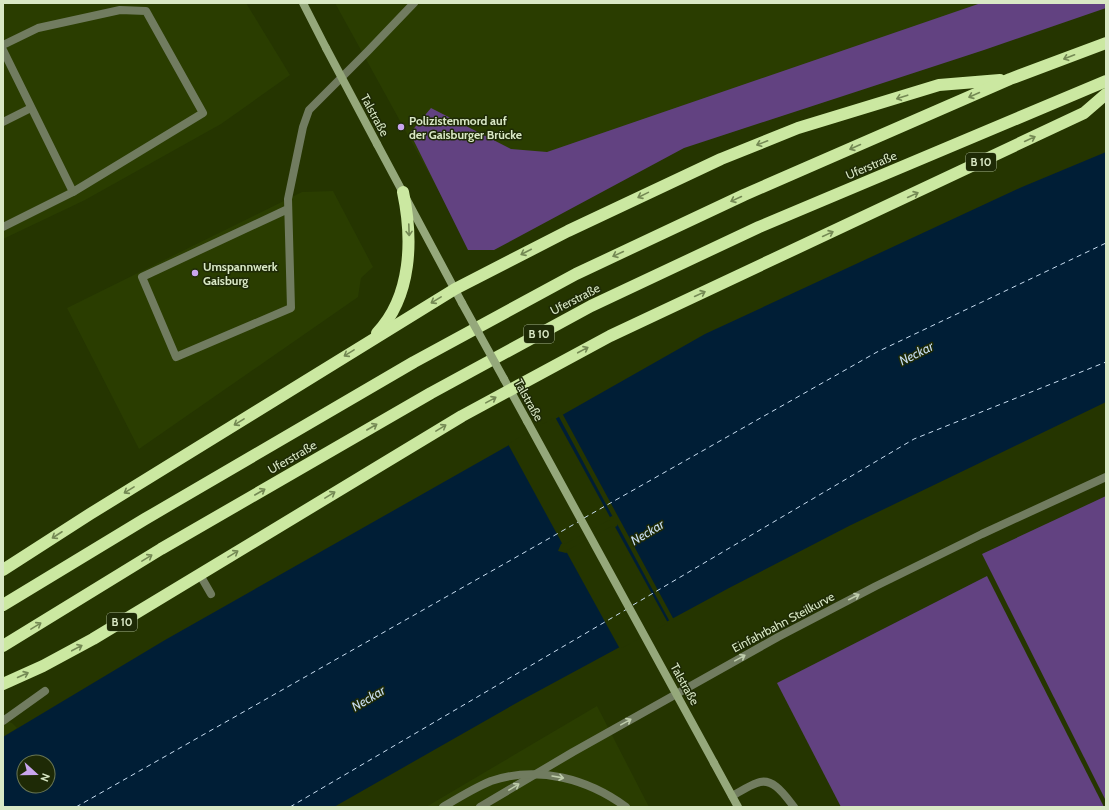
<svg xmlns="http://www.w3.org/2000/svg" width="1109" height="810" font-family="Cabin,sans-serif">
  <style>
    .built { fill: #2a3d00 }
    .green { fill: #624281 }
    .water { fill: #001e36; fill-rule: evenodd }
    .pier { fill: #253500 }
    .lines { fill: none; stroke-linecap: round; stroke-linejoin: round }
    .ferry { stroke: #c8ddf1; stroke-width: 1; stroke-dasharray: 5 4; stroke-linecap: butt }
    .lane { stroke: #717c60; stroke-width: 8 }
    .street { stroke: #717c60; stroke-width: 8 }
    .secondary { stroke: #95a87b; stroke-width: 8 }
    .highway { stroke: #cbe8a1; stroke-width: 12 }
    .street-bridge { stroke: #717c60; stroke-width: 8 }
    .secondary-bridge { stroke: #95a87b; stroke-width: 8 }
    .oneway { stroke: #748954 }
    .oneway2 { stroke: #bfcdac }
    .poi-dot { fill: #c9a5ee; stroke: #1e2a06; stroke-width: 1.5 }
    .labels { text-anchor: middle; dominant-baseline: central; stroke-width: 3; stroke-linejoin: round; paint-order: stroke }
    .shield { fill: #1e2a06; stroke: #a1af8c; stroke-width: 1 }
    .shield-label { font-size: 11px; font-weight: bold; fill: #d9e8c5 }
    .street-label { font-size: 12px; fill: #d9e8c5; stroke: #1e2a06 }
    .poi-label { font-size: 12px; font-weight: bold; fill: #d9e8c5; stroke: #1e2a06; text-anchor: start }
    .water-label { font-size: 13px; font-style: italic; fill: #c8ddf1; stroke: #1e2a06 }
  </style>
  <rect width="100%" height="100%" fill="#253500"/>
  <g class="built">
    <polygon points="3,3 246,3 290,75 221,124 85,200 3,239"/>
    <polygon points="335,3 1106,3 678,147 469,246"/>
    <polygon points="333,191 373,267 361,278 358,297 139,449 67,308 302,192"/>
    <polygon points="597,706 649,807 426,807"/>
    <polygon points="3,720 12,723 17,728 3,737"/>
  </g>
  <g class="green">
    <polygon points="981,3 1106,3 1106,8 984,50 684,148 494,250 468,250 410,133 431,108 511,149 547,152"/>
    <polygon points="1106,496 1106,801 982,554"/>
    <polygon points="987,576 1104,807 841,807 777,683"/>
  </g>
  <path class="water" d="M1106 152V402L849 526 729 588 520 701 334 807H3V737L165 640 705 334 1022 187ZM612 516 619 519 617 526 566 553 558 551 561 544ZM24 762H48V786H24Z"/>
  <g class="pier">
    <polygon points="562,413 674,620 670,622 616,522 616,520 614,519 558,415"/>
    <polygon points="555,417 611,519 563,545 508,444"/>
    <polygon points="614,525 668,623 620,649 566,551"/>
  </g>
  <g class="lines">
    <g class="ferry">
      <polyline points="584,518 877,352 1106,243"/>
      <polyline points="633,605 914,439 1106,362"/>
      <polyline points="76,807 578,522"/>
      <polyline points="290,807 627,609"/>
    </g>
    <g class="lane">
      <polyline points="3,45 38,28 120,10 146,11 203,113 73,192 3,227"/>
      <polyline points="3,50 73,192"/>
      <polyline points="3,122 31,108"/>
      <polyline points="288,209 142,277 176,357 291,308 288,199 303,127 309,110 368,51 414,3"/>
      <polyline points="200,575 211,594"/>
      <polyline points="3,721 45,691"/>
      <path d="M732 796C740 792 748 786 757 783 773 776 786 797 794 807"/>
    </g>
    <polyline class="street" points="480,807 573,752 778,637 876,586 982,534 1106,477"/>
    <g class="secondary">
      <polyline points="303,3 326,48"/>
      <polyline points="377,144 462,303"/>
      <polyline points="504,379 527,421"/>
      <polyline points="714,763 738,807"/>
    </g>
    <g class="highway">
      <path d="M377 333C412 296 413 239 403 192"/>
      <polyline points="3,570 90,514 455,289 568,231 721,159 798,128 939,85 1000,80"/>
      <polyline points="3,605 145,519 414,362 576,274 744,195 1010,79 1106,43"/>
      <polyline points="3,646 161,549 431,393 591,306 759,227 1106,81"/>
      <polyline points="3,684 43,666 93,639 462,416 610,336 1084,113 1106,94"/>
    </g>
    <path class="street-bridge" d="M443 807C458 798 474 788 491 781 538 765 588 779 626 807"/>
    <g class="secondary-bridge">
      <polyline points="326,48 377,144"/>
      <polyline points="462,303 504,379"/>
      <polyline points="527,421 714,763"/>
    </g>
  </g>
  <defs><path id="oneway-shaft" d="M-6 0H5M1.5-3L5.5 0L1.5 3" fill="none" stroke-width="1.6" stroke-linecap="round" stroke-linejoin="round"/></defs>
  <g class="oneway">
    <use href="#oneway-shaft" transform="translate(1069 57) rotate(159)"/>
    <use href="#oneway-shaft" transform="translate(974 95) rotate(156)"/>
    <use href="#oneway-shaft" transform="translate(902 97) rotate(162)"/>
    <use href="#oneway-shaft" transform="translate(1030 139) rotate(-25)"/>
    <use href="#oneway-shaft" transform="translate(762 143) rotate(159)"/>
    <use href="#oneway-shaft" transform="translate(855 147) rotate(156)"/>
    <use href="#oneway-shaft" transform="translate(643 195) rotate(154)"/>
    <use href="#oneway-shaft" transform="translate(913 195) rotate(-25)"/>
    <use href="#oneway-shaft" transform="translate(736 199) rotate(155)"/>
    <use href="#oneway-shaft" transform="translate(409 230) rotate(88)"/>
    <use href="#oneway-shaft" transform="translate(828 234) rotate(-25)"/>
    <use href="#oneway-shaft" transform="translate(526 252) rotate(153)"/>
    <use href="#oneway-shaft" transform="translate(618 254) rotate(155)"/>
    <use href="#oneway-shaft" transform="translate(700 294) rotate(-25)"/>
    <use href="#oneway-shaft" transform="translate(436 300) rotate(149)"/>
    <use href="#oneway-shaft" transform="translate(583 350) rotate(-28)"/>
    <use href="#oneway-shaft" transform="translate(349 353) rotate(148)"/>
    <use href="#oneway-shaft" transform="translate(491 400) rotate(-29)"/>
    <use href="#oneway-shaft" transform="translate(239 422) rotate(148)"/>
    <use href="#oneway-shaft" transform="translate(372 427) rotate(-30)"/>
    <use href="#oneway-shaft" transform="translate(441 428) rotate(-31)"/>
    <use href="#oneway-shaft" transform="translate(129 490) rotate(148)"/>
    <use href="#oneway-shaft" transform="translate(260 492) rotate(-30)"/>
    <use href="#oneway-shaft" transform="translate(330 495) rotate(-31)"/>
    <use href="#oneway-shaft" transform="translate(57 535) rotate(147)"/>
    <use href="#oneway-shaft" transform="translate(233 554) rotate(-31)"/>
    <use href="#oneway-shaft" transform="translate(147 558) rotate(-31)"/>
    <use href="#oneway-shaft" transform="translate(36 626) rotate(-31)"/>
    <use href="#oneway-shaft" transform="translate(77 648) rotate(-28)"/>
    <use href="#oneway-shaft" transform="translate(23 675) rotate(-24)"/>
  </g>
  <g class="oneway2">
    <use href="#oneway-shaft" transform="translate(854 597) rotate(-27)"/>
    <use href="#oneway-shaft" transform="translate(740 658) rotate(-29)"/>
    <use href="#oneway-shaft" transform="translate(626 722) rotate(-29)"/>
    <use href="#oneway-shaft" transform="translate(558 777) rotate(10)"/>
    <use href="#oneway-shaft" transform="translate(514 787) rotate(-31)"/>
  </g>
  <g class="poi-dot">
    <circle cx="401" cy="127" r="4"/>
    <circle cx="195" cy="273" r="4"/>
  </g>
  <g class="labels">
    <g class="shield">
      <rect x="966" y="153" width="30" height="18" rx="3"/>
      <rect x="524" y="325" width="30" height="18" rx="3"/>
      <rect x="107" y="613" width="30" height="18" rx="3"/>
    </g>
    <g class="shield-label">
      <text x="981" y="162">B 10</text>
      <text x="539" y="334">B 10</text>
      <text x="122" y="622">B 10</text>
    </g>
    <g class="street-label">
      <text transform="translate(375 115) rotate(62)">Talstraße</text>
      <text transform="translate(871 165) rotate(-23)">Uferstraße</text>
      <text transform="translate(575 299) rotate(-27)">Uferstraße</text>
      <text transform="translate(529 400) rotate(61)">Talstraße</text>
      <text transform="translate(292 457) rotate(-30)">Uferstraße</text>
      <text transform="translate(783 622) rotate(-28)">Einfahrbahn Steilkurve</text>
      <text transform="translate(685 684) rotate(61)">Talstraße</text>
    </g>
    <g class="poi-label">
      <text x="409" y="120">Polizistenmord auf<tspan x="409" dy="14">der Gaisburger Brücke</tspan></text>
      <text x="203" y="266">Umspannwerk<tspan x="203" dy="14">Gaisburg</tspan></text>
    </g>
    <g class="water-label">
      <text transform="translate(916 353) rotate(-27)">Neckar</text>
      <text transform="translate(647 532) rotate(-31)">Neckar</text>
      <text transform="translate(368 698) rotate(-31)">Neckar</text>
    </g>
  </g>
  <rect width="1109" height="810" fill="none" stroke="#d9e8c5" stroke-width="8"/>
  <g transform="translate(36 774) rotate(111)"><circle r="19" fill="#1e2a06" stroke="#697652"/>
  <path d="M0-3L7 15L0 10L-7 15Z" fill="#c9a5ee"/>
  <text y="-6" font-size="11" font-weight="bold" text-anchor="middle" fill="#d9e8c5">N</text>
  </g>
</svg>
